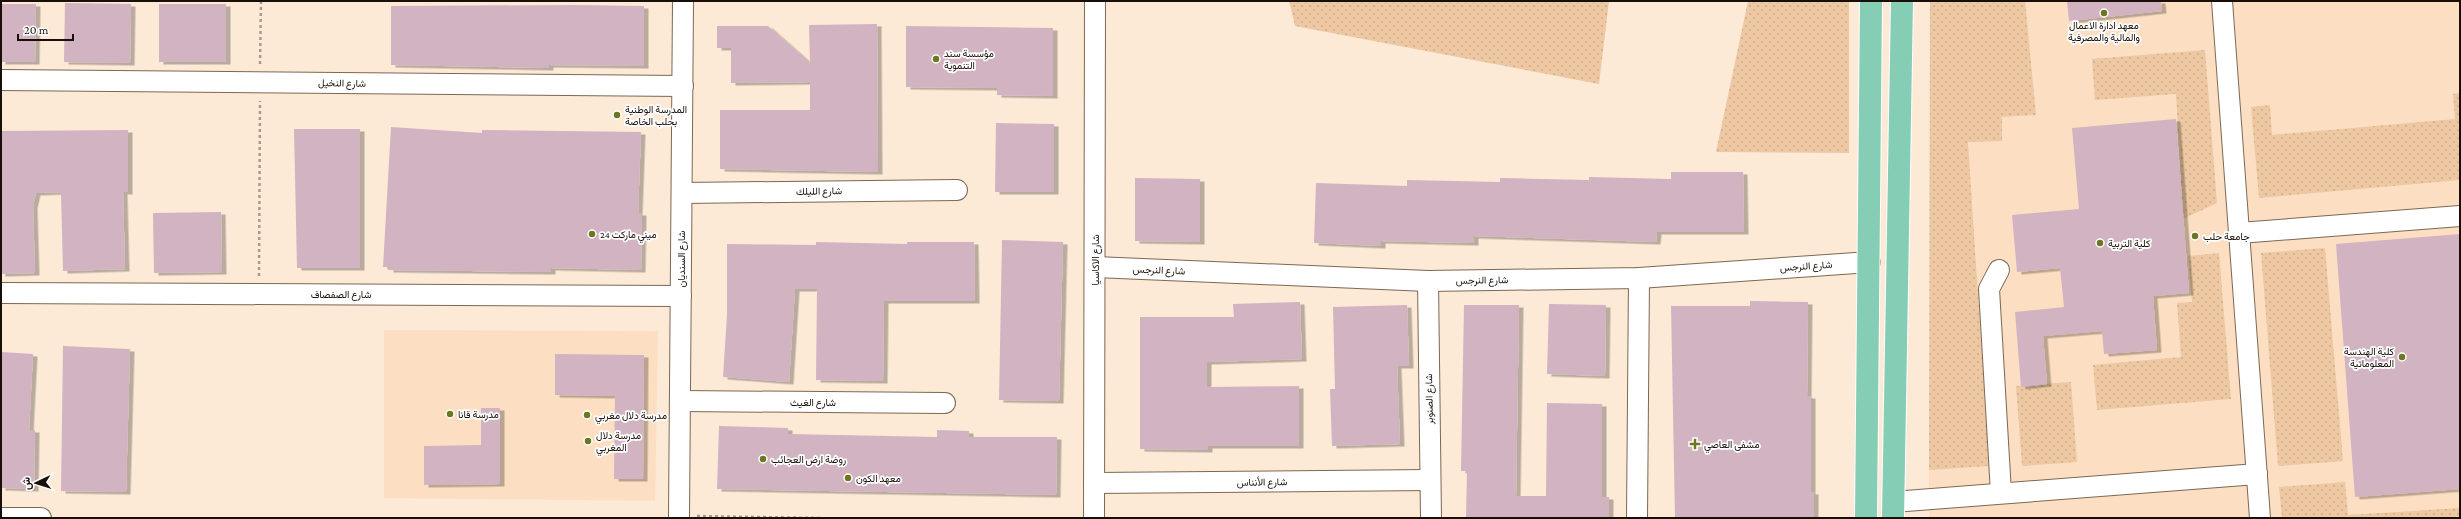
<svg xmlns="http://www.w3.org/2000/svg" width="2461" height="519" font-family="'Crimson Pro',Vazirmatn,serif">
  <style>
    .built { fill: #fcdfc2 }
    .grass { fill: url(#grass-dots) }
    .building { fill: #d2b3c2; filter: url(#shadow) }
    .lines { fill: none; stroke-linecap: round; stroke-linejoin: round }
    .minor-casing { stroke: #7c6853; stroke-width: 22 }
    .major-casing { stroke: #fff; stroke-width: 24 }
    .path { stroke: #a99a8b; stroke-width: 2.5; stroke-dasharray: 3 3; stroke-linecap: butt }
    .minor { stroke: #fff; stroke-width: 20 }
    .major { stroke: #85cdb5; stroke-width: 22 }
    .poi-dot { fill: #6d7723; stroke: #fff; stroke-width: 1.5 }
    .labels { text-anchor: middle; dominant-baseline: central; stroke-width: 3.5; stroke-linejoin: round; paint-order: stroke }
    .poi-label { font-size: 10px; fill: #181008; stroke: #fff; text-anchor: start }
    .street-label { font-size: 10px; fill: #181008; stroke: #fff }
  </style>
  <defs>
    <pattern id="grass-dots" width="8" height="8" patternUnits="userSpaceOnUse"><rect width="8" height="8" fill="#edc8a3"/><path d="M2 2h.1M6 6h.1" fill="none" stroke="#caab8b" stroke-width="1.8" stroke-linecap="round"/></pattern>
    <filter id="shadow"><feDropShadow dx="4.5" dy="2.5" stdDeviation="0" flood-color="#0004"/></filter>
  </defs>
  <rect width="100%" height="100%" fill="#fce9d6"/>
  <g class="built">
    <polygon points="1930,1 2460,1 2460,518 1929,518"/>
    <polygon points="384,330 658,331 655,501 384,498"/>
  </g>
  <g class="grass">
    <polygon points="1289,1 1609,1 1599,84 1295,26"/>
    <polygon points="1748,1 1849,1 1849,153 1716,152"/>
    <polygon points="1930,1 2025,1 2036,115 2002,117 2002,141 1968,142 1989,466 1929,470"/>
    <polygon points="2205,50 2217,203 2183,219 2176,94 2095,100 2092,59"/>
    <polygon points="2460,93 2460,180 2259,198 2251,107 2270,105 2272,135 2455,119 2453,94"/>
    <polygon points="2325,248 2343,461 2278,466 2261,253"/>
    <polygon points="2219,253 2231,399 2097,410 2093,365 2181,357 2177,303 2192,302 2188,256"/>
    <polygon points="2071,382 2077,462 2022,466 2016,386"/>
    <polygon points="2345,482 2348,515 2460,508 2460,518 2282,518 2279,487"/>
  </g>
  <g class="building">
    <polygon points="2067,1 2161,1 2162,11 2069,21"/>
    <polygon points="65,3 131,4 130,63 64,62"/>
    <polygon points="1,4 36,4 35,62 1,62"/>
    <rect x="159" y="4" width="67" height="58"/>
    <polygon points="576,5 644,6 644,66 549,65 549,68 391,65 391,6"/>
    <polygon points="877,24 878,172 720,169 720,110 810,110 810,82 731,83 731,48 717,48 717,26 768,26 810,63 809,25"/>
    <polygon points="906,26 1053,28 1053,96 997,95 997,88 906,87"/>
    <polygon points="2176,119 2189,293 2153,296 2157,350 2104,354 2102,331 2043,336 2047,384 2021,387 2015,312 2064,307 2060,268 2017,272 2012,215 2079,209 2072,128"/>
    <polygon points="996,123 1054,124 1054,192 995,192"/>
    <polygon points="391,127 482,133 482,130 641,132 638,213 642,213 641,270 551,268 551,272 389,270 389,267 383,267"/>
    <polygon points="294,129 360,129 360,268 297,268"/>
    <polygon points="128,130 128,192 123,192 125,269 63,271 61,192 36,193 33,206 35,273 1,274 1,131"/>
    <polygon points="1671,172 1743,172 1744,232 1657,232 1656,242 1474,236 1474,243 1381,241 1381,246 1314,243 1316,183 1407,186 1407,180 1500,182 1500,178 1589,180 1589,177 1671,179"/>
    <polygon points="1135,178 1200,179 1200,242 1135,241"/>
    <polygon points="221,212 222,272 154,273 153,213"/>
    <polygon points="2460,234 2460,489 2355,497 2336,244"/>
    <polygon points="1002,240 1063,242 1059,401 999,400"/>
    <polygon points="816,242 907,244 907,242 974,242 975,301 884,301 883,381 816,380 817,289 795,289 789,382 723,377 727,315 727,244 816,245"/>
    <polygon points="1750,301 1808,302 1807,396 1811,396 1811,492 1814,492 1814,518 1675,518 1671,306 1750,306"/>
    <polygon points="1300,302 1302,359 1207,362 1207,387 1299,386 1299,446 1208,446 1208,450 1140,449 1140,317 1234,317 1233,304"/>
    <polygon points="1549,304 1606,305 1605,376 1547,374"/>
    <polygon points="1407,305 1409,366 1397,366 1400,444 1332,446 1330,389 1335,389 1333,307"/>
    <polygon points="1464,305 1519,305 1516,496 1546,496 1547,403 1602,404 1602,497 1609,497 1609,518 1466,518 1467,471 1461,471"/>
    <polygon points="63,346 130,349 126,492 61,491"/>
    <polygon points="1,352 33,354 29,430 35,430 34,489 1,488"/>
    <polygon points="555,354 644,355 643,479 614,479 615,396 555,395"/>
    <polygon points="481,408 500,408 500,484 424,485 424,446 481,445"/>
    <polygon points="719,426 788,428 788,434 937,437 937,430 969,431 969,437 1057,437 1056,495 717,489"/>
  </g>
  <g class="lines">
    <g class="minor-casing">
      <g id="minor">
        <polyline points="2222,1 2260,518"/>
        <polyline points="1,80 683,86"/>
        <polyline points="682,193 957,190"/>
        <polyline points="2239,233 2460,216"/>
        <polyline points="1095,267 1428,281 1639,278 1870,262"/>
        <polyline points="1999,270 1989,289 2001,493"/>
        <polyline points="1428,281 1431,518"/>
        <polyline points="1,293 681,296"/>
        <polyline points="680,401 945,403"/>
        <polyline points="1094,483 1430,480"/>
        <polyline points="1893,502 2257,474"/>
        <polyline points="1,518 41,518"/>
        <polyline points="679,518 683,1"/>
        <polyline points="1094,518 1095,1"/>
        <polyline points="1637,518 1639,278"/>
      </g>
    </g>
    <g class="major-casing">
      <g id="major">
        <polyline points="1866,518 1871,1"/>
        <polyline points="1893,518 1902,1"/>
      </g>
    </g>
    <g class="path">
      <polyline points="260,64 261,1"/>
      <polyline points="259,276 260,101"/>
      <polyline points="697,516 821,518"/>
    </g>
    <use href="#minor" class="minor"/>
    <use href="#major" class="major"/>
  </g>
  <g class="poi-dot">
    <circle cx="2104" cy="13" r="4"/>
    <circle cx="936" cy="59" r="4"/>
    <circle cx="617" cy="115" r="4"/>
    <circle cx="592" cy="234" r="4"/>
    <circle cx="2195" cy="236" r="4"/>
    <circle cx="2100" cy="243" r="4"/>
    <circle cx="2402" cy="357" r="4"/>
    <circle cx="450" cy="414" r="4"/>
    <circle cx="587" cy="415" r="4"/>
    <circle cx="588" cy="441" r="4"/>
    <path d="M1693 438h4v4h4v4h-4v4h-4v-4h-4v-4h4z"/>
    <circle cx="763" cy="459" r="4"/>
    <circle cx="848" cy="478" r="4"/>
  </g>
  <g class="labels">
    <g class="poi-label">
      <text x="2104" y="25" text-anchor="middle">معهد ادارة الاعمال<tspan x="2104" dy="12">والمالية والمصرفية</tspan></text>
      <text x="944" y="53">مؤسسة سند<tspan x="944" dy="12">التنموية</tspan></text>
      <text x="625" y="109">المدرسة الوطنية<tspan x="625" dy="12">بحلب الخاصة</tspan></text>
      <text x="600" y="234">ميني ماركت 24</text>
      <text x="2203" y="236">جامعة حلب</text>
      <text x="2108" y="243">كلية التربية</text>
      <text x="2394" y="351" text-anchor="end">كلية الهندسة<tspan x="2394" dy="12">المعلوماتية</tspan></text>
      <text x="458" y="414">مدرسة قانا</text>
      <text x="595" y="415">مدرسة دلال مغربي</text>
      <text x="596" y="435">مدرسة دلال<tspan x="596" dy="12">المغربي</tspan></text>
      <text x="1704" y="444">مشفى العاصي</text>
      <text x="771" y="459">روضة ارض العجائب</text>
      <text x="856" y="478">معهد الكون</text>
    </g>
    <g class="street-label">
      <text transform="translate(342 83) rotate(1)">شارع النخيل</text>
      <text transform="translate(819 191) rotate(-1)">شارع الليلك</text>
      <text transform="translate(681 259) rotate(-90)">شارع السنديان</text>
      <text transform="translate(1095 260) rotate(-90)">شارع الاكاسيا</text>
      <text transform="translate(1806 266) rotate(-4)">شارع النرجس</text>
      <text transform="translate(1159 270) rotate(2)">شارع النرجس</text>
      <text transform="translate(1482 280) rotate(-1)">شارع النرجس</text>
      <text x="341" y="294">شارع الصفصاف</text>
      <text transform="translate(1429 399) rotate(-91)">شارع الصنوبر</text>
      <text x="813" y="402">شارع الغيث</text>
      <text transform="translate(1262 482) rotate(-1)">شارع الأنناس</text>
    </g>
  </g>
  <rect width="2461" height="519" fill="none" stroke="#181008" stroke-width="4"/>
  <g transform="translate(36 483) rotate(266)" stroke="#ffffff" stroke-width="3" paint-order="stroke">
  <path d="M0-3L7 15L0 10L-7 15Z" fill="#181008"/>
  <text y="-6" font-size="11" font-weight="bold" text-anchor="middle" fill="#181008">ش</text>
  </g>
  <path d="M18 34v6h55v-6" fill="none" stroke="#181008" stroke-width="2"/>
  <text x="24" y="34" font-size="12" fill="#181008" stroke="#ffffff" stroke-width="3" paint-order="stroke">20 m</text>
</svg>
